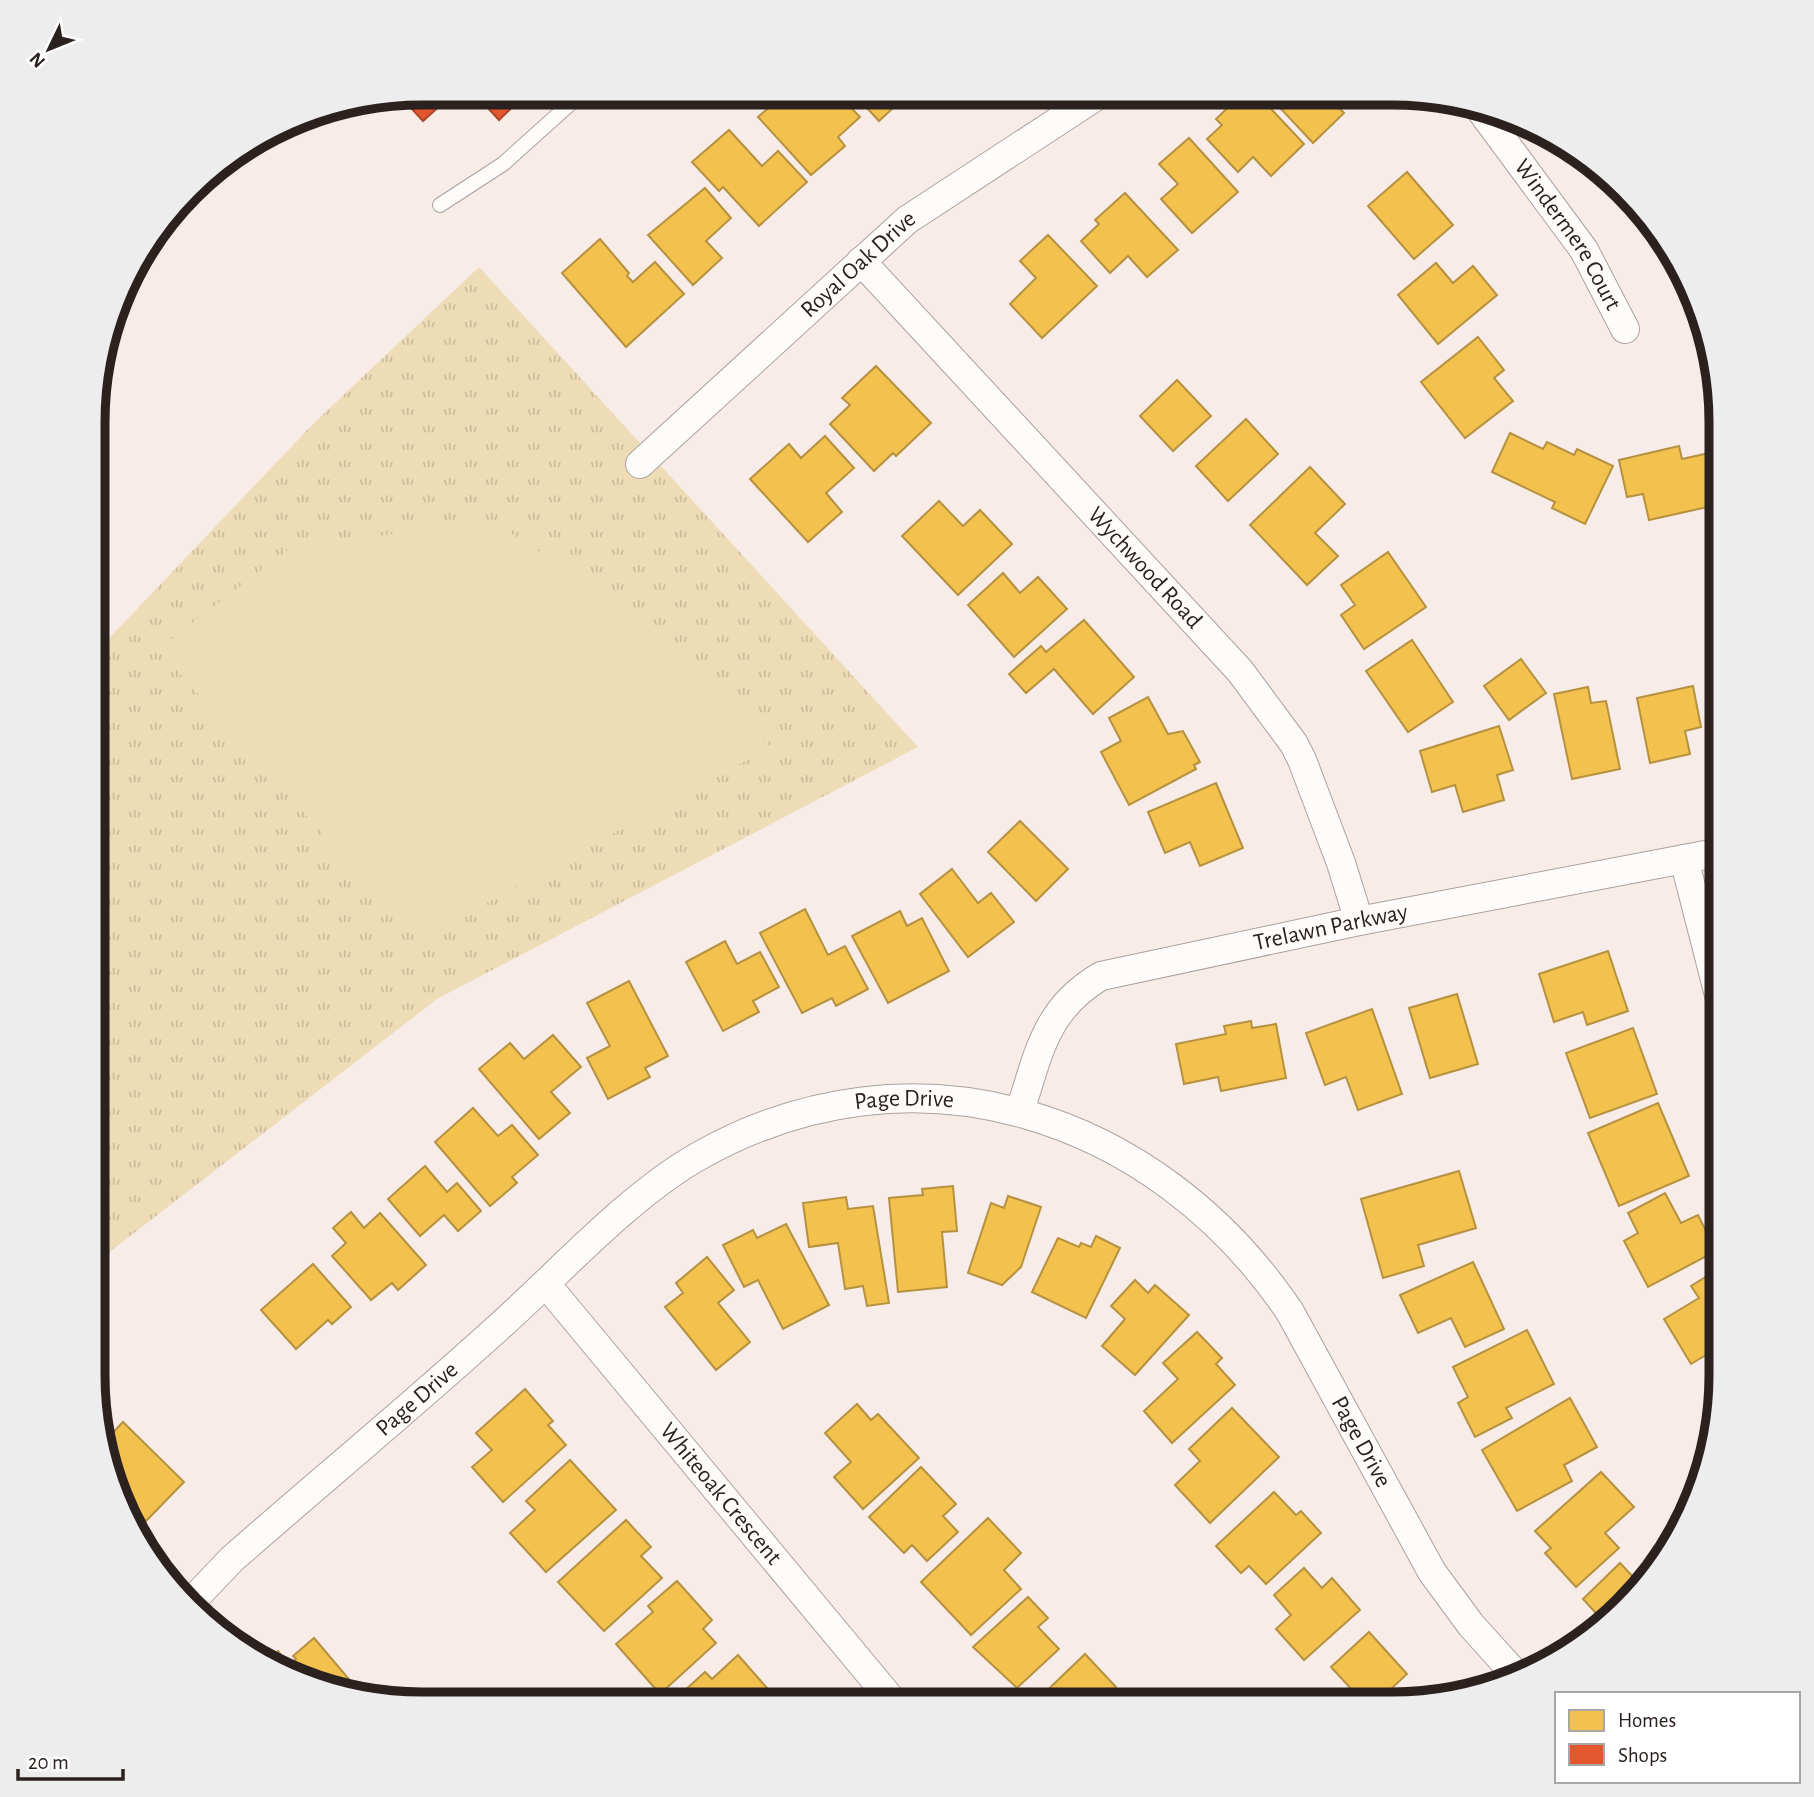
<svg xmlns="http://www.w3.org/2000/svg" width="1814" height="1797" font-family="'Alegreya Sans',sans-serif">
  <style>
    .grass { fill: url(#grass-tufts) }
    .pitch { fill: #eedcb7 }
    .homes { fill: #f2c14e; stroke: #b69140; stroke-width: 2 }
    .shops { fill: #e4572e; stroke: #ac4729; stroke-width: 2 }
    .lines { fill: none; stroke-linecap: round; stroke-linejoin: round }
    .lane-casing { stroke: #aba19e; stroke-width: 16 }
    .street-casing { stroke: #aba19e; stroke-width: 30 }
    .lane { stroke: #fefcfb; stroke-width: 14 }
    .street { stroke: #fefcfb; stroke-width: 28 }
    .labels { text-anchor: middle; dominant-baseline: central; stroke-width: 7; stroke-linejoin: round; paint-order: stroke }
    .street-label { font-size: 24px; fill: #2b211e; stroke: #fff }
    .rim { fill: none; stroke: #2b211e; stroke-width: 9 }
  </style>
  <defs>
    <pattern id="grass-tufts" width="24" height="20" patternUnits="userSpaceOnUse" patternTransform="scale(1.75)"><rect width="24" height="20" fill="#eedcb7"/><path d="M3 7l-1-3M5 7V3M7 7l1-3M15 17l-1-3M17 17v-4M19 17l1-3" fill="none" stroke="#ccbc9d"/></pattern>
  </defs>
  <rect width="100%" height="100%" fill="#f7ece7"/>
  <polygon class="grass" points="479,267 918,747 437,999 94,1264 97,651 315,422"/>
  <polygon class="pitch" points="494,522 641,619 771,747 432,933 399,919 158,649 293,546"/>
  <g class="homes">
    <polygon points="784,94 798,94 809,106 823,94 838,94 860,117 838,137 845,146 811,175 758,117"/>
    <polygon points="854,94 908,94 879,121"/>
    <polygon points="1241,95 1258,95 1304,144 1271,176 1253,157 1238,172 1207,139 1222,125 1216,119"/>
    <polygon points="1268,95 1327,95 1344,113 1313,143"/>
    <polygon points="729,130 762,166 778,151 807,182 759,226 723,187 719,191 692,162"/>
    <polygon points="1189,138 1238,192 1192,233 1161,199 1178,184 1159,164"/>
    <polygon points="1407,172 1453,225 1414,259 1368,206"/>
    <polygon points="705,188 731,218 706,241 722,258 693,285 648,235"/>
    <polygon points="1125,193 1178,250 1147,277 1128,256 1110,273 1081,241 1099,224 1095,220"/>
    <polygon points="1048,235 1097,286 1042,338 1010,304 1036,278 1020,261"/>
    <polygon points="600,239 629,273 627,276 633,282 655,262 684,294 626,347 562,273"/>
    <polygon points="1436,263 1453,283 1473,266 1497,295 1438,344 1398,295"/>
    <polygon points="1478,337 1504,370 1494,378 1513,401 1465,438 1421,382"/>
    <polygon points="876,366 931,423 896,456 893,453 874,471 830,424 850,405 842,398"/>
    <polygon points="1177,380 1211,416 1173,451 1140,416"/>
    <polygon points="1246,419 1278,454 1228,501 1196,466"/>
    <polygon points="1510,433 1543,449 1547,442 1574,455 1577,449 1613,466 1585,524 1552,508 1555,502 1492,472"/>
    <polygon points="825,436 854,468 826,493 842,512 808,542 750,479 789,444 801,458"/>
    <polygon points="1679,446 1682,459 1709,453 1721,504 1649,520 1643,494 1627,497 1619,460"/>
    <polygon points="1310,467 1345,504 1315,533 1338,556 1307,585 1250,525"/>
    <polygon points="939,501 963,526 980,510 1012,544 958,595 902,536"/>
    <polygon points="1388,552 1426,607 1364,649 1341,615 1355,605 1341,585"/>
    <polygon points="1003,573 1020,593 1038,577 1067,609 1014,657 968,605"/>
    <polygon points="1084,620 1134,677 1093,714 1054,669 1026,693 1009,674 1041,646 1046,652"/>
    <polygon points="1412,640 1453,702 1408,732 1366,671"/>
    <polygon points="1521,659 1546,693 1509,720 1484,686"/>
    <polygon points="1693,686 1701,727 1685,731 1690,754 1650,763 1637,698"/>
    <polygon points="1588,687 1591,703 1606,701 1620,769 1572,779 1554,694"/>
    <polygon points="1148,697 1168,734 1183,731 1200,762 1194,765 1196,769 1129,805 1101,752 1121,741 1109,718"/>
    <polygon points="1499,726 1513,770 1497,775 1504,800 1463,812 1455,785 1432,792 1420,751"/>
    <polygon points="1216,783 1243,848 1200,866 1190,842 1165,853 1148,812"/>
    <polygon points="1020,821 1068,869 1036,901 988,852"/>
    <polygon points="952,869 978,903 991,893 1014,922 968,957 920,894"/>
    <polygon points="805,909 828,955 845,946 868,989 836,1006 832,998 802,1013 760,933"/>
    <polygon points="900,911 907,926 922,918 949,971 888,1003 852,936"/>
    <polygon points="725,941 737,964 760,952 779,987 753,1001 759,1012 723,1031 686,962"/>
    <polygon points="1608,951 1628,1011 1587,1025 1583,1012 1554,1022 1539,974"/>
    <polygon points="629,981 668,1056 645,1068 650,1077 608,1099 587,1058 610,1046 587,1003"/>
    <polygon points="1457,994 1478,1064 1430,1078 1409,1008"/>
    <polygon points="1372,1009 1402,1094 1358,1110 1346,1077 1325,1085 1306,1033"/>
    <polygon points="1251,1021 1252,1028 1276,1024 1286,1078 1221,1091 1218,1077 1184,1084 1176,1044 1226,1034 1224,1026"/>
    <polygon points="1633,1028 1657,1094 1590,1118 1566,1053"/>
    <polygon points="553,1035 581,1067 551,1092 570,1113 539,1139 479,1069 510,1043 524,1059"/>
    <polygon points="1658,1103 1689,1176 1619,1206 1588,1133"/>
    <polygon points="473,1108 498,1136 512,1125 538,1155 512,1177 517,1183 490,1206 435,1142"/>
    <polygon points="425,1166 447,1192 457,1183 481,1211 458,1231 444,1215 420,1236 388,1199"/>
    <polygon points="1459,1171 1476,1228 1418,1245 1424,1266 1383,1278 1361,1199"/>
    <polygon points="953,1186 957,1231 942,1232 947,1287 898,1292 889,1198 923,1195 922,1189"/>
    <polygon points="1665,1193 1681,1223 1698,1215 1716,1251 1648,1287 1624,1241 1638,1233 1628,1213"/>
    <polygon points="1008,1196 1041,1207 1021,1267 1002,1285 968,1273 991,1203 1004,1208"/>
    <polygon points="846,1197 848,1209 873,1206 889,1303 867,1306 863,1286 845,1289 838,1243 809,1247 803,1203"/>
    <polygon points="351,1212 364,1228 380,1213 426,1265 398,1290 392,1283 371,1300 332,1256 346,1243 333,1228"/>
    <polygon points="786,1224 829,1305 783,1329 758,1280 744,1287 723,1245 753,1230 757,1238"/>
    <polygon points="1096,1236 1120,1248 1086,1318 1032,1292 1058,1238 1079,1247 1081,1243 1091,1247"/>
    <polygon points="707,1257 734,1290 718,1303 750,1342 716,1370 665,1307 683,1293 676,1283"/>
    <polygon points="1473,1262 1504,1329 1465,1347 1451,1318 1418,1333 1400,1295"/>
    <polygon points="313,1264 351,1307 332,1324 328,1320 296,1349 261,1310"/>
    <polygon points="1720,1268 1721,1346 1691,1364 1664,1319 1699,1298 1691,1286"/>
    <polygon points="1135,1280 1148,1293 1155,1285 1189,1315 1135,1375 1102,1346 1125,1319 1111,1306"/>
    <polygon points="1527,1330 1554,1384 1506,1408 1512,1418 1475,1437 1458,1403 1468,1397 1453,1367"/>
    <polygon points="1197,1332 1222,1358 1216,1364 1235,1385 1172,1443 1144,1411 1178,1379 1163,1363"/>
    <polygon points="525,1389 553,1421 548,1425 566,1445 503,1502 472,1467 492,1450 476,1433"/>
    <polygon points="1570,1398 1597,1447 1564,1465 1572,1481 1517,1511 1482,1450"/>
    <polygon points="857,1404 871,1420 878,1414 919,1458 863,1509 834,1477 851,1462 825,1433"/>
    <polygon points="1232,1408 1279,1457 1210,1523 1175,1485 1200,1461 1189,1449"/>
    <polygon points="123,1422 184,1482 146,1521 139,1514 132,1522 110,1481 103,1443"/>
    <polygon points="570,1460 616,1510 546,1572 510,1533 535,1510 526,1501"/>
    <polygon points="921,1467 956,1504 943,1516 958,1532 927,1561 912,1545 904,1553 869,1517"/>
    <polygon points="1601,1472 1634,1507 1605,1533 1619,1548 1576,1587 1545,1553 1551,1548 1535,1531"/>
    <polygon points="1274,1492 1296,1515 1301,1511 1321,1533 1266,1584 1249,1566 1241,1573 1216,1546"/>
    <polygon points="988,1518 1021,1553 1004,1570 1021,1589 971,1635 921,1582"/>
    <polygon points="626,1520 651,1547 641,1556 662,1578 604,1631 558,1582"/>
    <polygon points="1620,1563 1636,1580 1644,1573 1604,1622 1583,1599"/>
    <polygon points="1304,1568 1322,1588 1332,1578 1360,1610 1304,1660 1276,1629 1291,1615 1274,1595"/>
    <polygon points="677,1581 712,1620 703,1629 716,1643 660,1694 616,1644 653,1612 648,1606"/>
    <polygon points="1028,1597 1048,1618 1038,1627 1059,1649 1017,1688 973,1647"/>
    <polygon points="1369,1632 1407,1674 1375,1704 1365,1704 1331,1667"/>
    <polygon points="314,1638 359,1691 265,1662 278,1651 289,1665 296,1659 293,1656"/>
    <polygon points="1085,1654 1116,1687 1113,1690 1126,1704 1033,1704"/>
    <polygon points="738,1655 774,1696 765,1704 695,1704 684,1691 705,1672 712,1679"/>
    <polygon points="1424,1691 1431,1700 1410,1704"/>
  </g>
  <g class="shops">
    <polygon points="422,93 454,93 423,121 400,96"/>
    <polygon points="474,93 527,93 499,120"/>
  </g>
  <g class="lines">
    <g class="lane-casing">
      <polyline id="lane" points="440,205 503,164 582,93"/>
    </g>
    <g class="street-casing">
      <g id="street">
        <path id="s1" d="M1482 112 1584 250 1625 329"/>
        <path id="s2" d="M861 261 1240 671 1294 744 1302 760 1341 863 1359 921"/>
        <path id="s3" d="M640 464 907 220 1098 95"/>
        <polyline points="1684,859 1721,1003"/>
        <path id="s4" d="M1020 1111C1039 1053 1045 1009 1101 976L1359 921 1721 852"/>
        <path id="s5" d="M546 1284 895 1704"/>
        <path id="s6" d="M191 1602 232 1559C321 1481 413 1405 501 1325 560 1272 631 1194 699 1156 913 1035 1156 1113 1290 1312L1432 1572 1471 1625 1517 1676"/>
      </g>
    </g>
    <use href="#lane" class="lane"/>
    <use href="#street" class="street"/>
  </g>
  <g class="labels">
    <g class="street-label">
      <text stroke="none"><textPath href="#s1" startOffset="150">Windermere Court</textPath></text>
      <text stroke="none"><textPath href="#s3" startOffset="296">Royal Oak Drive</textPath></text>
      <text stroke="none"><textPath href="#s2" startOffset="418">Wychwood Road</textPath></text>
      <text stroke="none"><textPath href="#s4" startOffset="397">Trelawn Parkway</textPath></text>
      <text stroke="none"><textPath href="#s6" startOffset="892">Page Drive</textPath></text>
      <text stroke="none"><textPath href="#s6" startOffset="304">Page Drive</textPath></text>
      <text stroke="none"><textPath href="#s6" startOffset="1500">Page Drive</textPath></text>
      <text stroke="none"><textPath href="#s5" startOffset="273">Whiteoak Crescent</textPath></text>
    </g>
  </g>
  <path d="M0 0H1814V1797H0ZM422 105H1392A317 317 0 0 1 1709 422V1375A317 317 0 0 1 1392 1692H422A317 317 0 0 1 105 1375V422A317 317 0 0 1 422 105Z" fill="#eeeded" fill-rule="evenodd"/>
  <path class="rim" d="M422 105H1392A317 317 0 0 1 1709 422V1375A317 317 0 0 1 1392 1692H422A317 317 0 0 1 105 1375V422A317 317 0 0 1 422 105Z"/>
  <rect x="1555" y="1692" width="245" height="91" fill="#ffffff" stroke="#aaa6a5" stroke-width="2"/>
  <rect x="1569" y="1710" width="35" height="21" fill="#f2c14e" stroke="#aaa6a5" stroke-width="2"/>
  <text x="1618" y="1727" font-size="21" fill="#2b211e">Homes</text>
  <rect x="1569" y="1744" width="35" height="21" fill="#e4572e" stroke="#aaa6a5" stroke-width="2"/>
  <text x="1618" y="1762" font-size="21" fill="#2b211e">Shops</text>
  <g transform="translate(49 49) rotate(227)" stroke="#ffffff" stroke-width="5" paint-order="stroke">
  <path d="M0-5L12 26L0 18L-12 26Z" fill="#2b211e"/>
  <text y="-10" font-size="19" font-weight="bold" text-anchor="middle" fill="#2b211e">N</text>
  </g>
  <path d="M18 1769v10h105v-10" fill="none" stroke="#2b211e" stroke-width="3.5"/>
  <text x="28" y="1769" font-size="21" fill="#2b211e" stroke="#ffffff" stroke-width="5" paint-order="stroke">20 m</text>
</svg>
